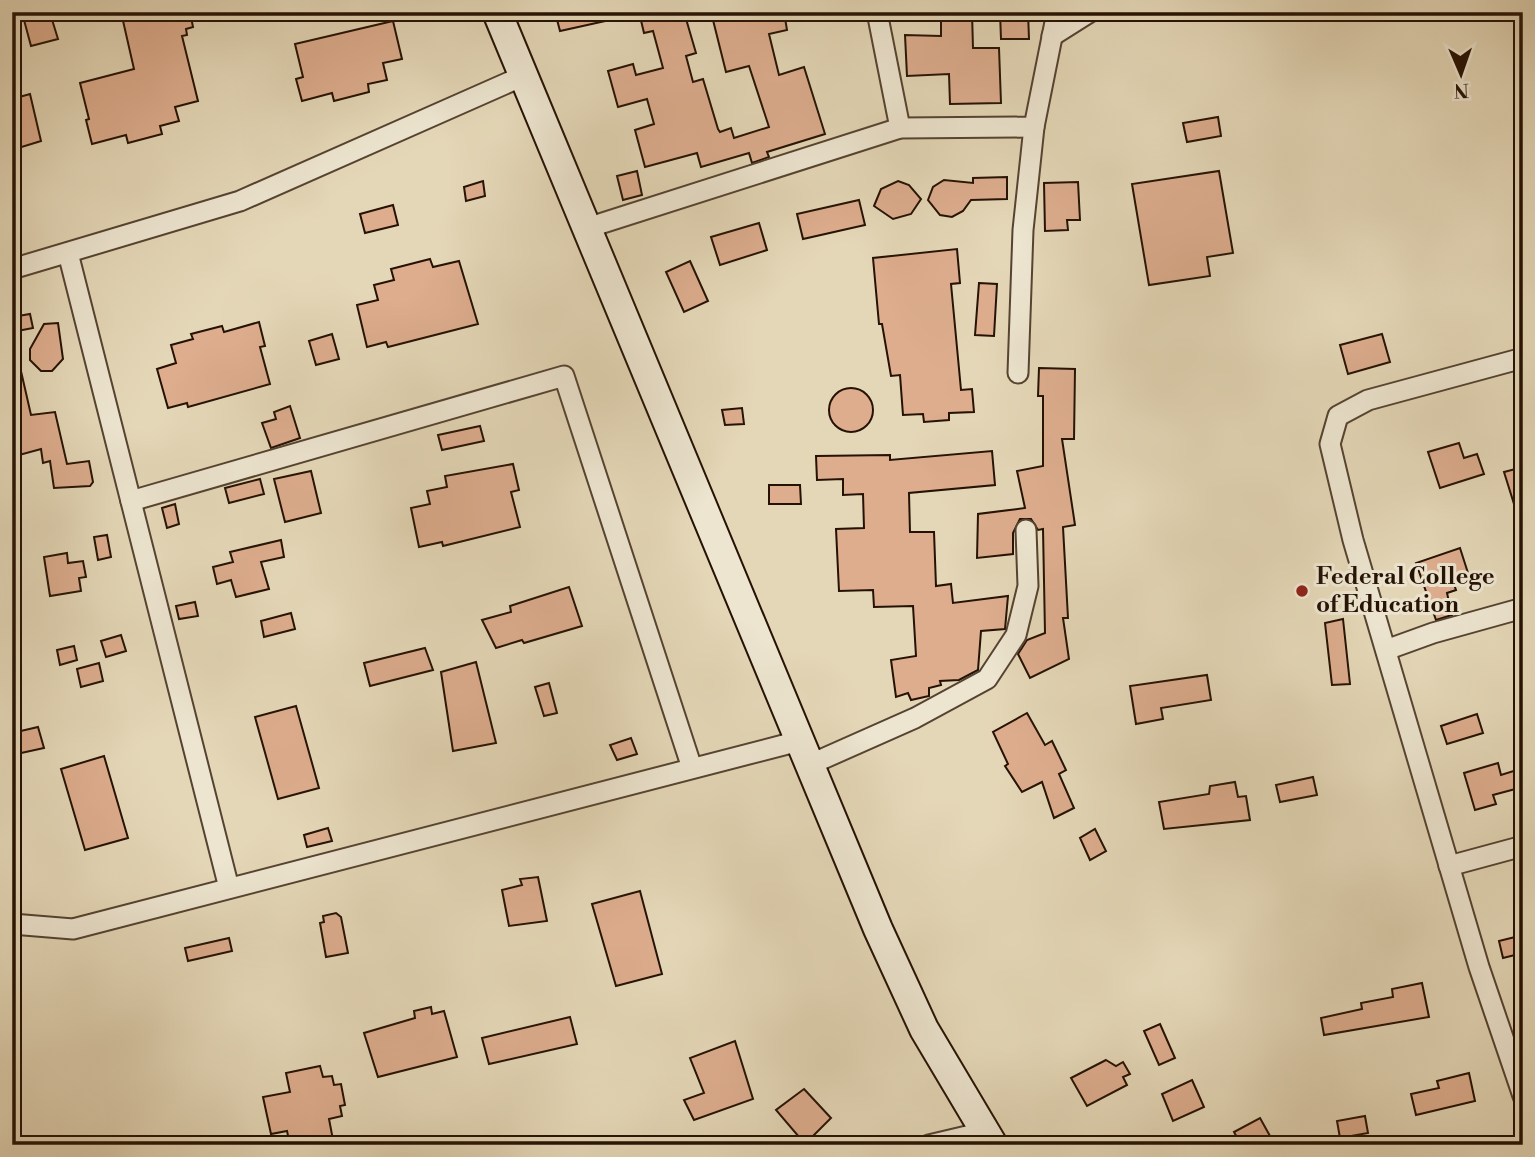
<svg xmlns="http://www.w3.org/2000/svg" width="1535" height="1157" font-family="'Libre Bodoni',serif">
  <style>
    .building { fill: #ddad8e; stroke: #251204; stroke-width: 2 }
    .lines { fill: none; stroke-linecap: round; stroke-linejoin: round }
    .street-casing { stroke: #554331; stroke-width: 23 }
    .secondary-casing { stroke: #251204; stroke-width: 32 }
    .street { stroke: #ede5d0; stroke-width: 19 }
    .secondary { stroke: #ede5d0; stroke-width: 28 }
    .poi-dot { fill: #8f2418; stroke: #ede5d0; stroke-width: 2.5 }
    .labels { text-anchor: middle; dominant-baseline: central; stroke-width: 6; stroke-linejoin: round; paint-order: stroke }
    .poi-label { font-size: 24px; font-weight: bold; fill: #251204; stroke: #ede5d0; text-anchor: start }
  </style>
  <rect width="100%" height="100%" fill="#e4d7b7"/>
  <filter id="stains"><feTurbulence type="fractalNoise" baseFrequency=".00286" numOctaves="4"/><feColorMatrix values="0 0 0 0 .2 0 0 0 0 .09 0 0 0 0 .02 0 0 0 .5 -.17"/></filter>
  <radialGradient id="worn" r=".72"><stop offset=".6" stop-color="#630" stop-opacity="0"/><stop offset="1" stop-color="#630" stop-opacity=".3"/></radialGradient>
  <g class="building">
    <polygon points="121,12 190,12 193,27 186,29 187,35 182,36 198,101 175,107 179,121 160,126 162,134 128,143 126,135 92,144 86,120 89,119 80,83 134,69"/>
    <polygon points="555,12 618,12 619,18 560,31"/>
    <polygon points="639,12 684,12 696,53 686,56 693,82 703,79 718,129 720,132 731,128 734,138 769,127 749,66 726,72 711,12 784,12 787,30 769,34 779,75 804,67 825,134 767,152 769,157 752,163 749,153 701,167 697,153 645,167 635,130 654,124 647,99 618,107 608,71 633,64 636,75 663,68 653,31 644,33"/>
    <polygon points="941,12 972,12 973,48 999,48 1001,103 950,104 949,74 907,76 905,35 941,36"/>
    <polygon points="1000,12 1028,12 1029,39 1001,39"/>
    <polygon points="50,13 58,39 31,46 24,20"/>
    <polygon points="393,21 402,59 383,63 387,80 368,84 369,92 334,101 332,93 302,101 296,79 303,77 295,44"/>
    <polygon points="30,94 41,141 12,150 12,99"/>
    <polygon points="1218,117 1221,136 1187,142 1183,123"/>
    <polygon points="637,171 642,195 623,200 617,176"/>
    <polygon points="1219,171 1233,253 1207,257 1210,276 1149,285 1132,184"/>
    <polygon points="1007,177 1007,199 971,200 963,211 952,217 940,215 928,200 933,187 944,180 973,183 973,178"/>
    <polygon points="483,181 485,196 466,201 464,187"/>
    <polygon points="898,181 909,185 921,199 911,214 893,219 874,206 881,189"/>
    <polygon points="1078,182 1080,220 1067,220 1068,230 1045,231 1044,183"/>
    <polygon points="859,200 865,225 803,239 797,214"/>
    <polygon points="393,205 398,225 365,233 360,214"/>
    <polygon points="759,223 767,250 720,265 711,237"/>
    <polygon points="957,249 960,283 951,284 961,390 972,389 974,412 949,413 949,420 924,422 923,414 903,415 900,375 891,376 882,324 879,324 873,258"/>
    <polygon points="430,259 433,267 459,261 478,324 388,347 386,342 367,347 357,305 378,300 374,285 394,280 391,269"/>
    <polygon points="690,261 708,301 684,312 666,272"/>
    <polygon points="979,283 997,284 994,336 975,335"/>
    <polygon points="30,314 33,328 12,332 12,317"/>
    <polygon points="259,322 265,346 260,347 270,384 188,407 187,403 168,408 157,369 176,363 171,345 193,339 191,334 222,326 224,332"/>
    <polygon points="58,323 63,359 52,371 41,371 30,360 30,349 44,324"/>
    <polygon points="332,334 339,359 316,365 309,341"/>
    <polygon points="1382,334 1390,362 1348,374 1340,345"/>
    <polygon points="12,358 18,358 31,415 55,412 67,464 89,461 93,482 90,486 54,488 50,461 43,463 41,449 12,457"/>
    <polygon points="1039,368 1075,369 1074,439 1062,439 1075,525 1063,527 1068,618 1063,618 1069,659 1030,678 1018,654 1027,640 1045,633 1043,529 1038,530 1031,519 1020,519 1013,533 1013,554 977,558 978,514 1025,508 1017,471 1043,466 1043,396 1038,396"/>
    <circle cx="851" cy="410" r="22"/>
    <polygon points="290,406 300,438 271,448 262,423 276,419 274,412"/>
    <polygon points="742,408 744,424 725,425 722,410"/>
    <polygon points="480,426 484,441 442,450 438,435"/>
    <polygon points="1459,443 1464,458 1477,454 1484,474 1440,488 1428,452"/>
    <polygon points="992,451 995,485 909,493 910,532 934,532 936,586 951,584 953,603 1008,596 1005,629 981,631 978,670 959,680 940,681 941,685 929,688 929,696 911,700 908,693 896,697 891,660 916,656 913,606 874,607 873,590 839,591 836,529 864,528 863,494 843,495 843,479 817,480 816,456 890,455 890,460"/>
    <polygon points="513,464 519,490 511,492 520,527 443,546 442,542 419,547 411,508 430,504 427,491 447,487 445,476"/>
    <polygon points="1523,467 1523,520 1519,520 1504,472"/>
    <polygon points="311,471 321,513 285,522 274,479"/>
    <polygon points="260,479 264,494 229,503 225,488"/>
    <polygon points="769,485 800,485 801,504 769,504"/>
    <polygon points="175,504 179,524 167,528 162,508"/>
    <polygon points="107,535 111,557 98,560 94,537"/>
    <polygon points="281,540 284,557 261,562 269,589 236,597 231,580 217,584 213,567 233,562 230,552"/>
    <polygon points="1460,548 1468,573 1452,578 1456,590 1447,593 1452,615 1436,620 1416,563"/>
    <polygon points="67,553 68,563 83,561 86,577 79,578 81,591 50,596 44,557"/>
    <polygon points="569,587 582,626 524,643 522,640 496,648 482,620 511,612 510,606"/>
    <polygon points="195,602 198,616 179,619 176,606"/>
    <polygon points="291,613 295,629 264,637 261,621"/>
    <polygon points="1343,619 1350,684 1332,685 1325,623"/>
    <polygon points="121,635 126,651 106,657 101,641"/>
    <polygon points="74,646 77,660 60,665 57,650"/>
    <polygon points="425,648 433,670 370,686 364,663"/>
    <polygon points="476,662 496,743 453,751 441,672"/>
    <polygon points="99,663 103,681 81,687 77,669"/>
    <polygon points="1207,675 1211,700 1161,708 1163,719 1136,724 1130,686"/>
    <polygon points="549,683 557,713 544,716 535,687"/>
    <polygon points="296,706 319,788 278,799 255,717"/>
    <polygon points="1027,713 1045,745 1052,741 1066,770 1059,774 1074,808 1054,818 1042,782 1022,792 1005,766 1008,764 993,732"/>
    <polygon points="1477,714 1483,733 1447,744 1441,726"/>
    <polygon points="38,727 44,748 12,755 12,733"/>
    <polygon points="631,738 637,754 617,760 610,745"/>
    <polygon points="104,756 128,838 85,850 61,769"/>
    <polygon points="1498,763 1501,775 1523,768 1523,787 1493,795 1496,804 1475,810 1464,773"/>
    <polygon points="1313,777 1317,795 1280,802 1276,785"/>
    <polygon points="1235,782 1238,797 1246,796 1250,820 1164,829 1159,802 1209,794 1210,786"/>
    <polygon points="328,828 332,841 307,847 304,835"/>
    <polygon points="1095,829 1106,851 1090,860 1080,838"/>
    <polygon points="538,877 547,921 509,926 502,890 522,885 520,879"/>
    <polygon points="640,891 662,974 616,986 592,904"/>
    <polygon points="336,913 341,917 348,953 326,957 320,923 324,922 323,916"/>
    <polygon points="1523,935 1523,953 1503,958 1499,941"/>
    <polygon points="229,938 232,951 188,961 185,948"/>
    <polygon points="1422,983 1429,1017 1324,1035 1321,1018 1362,1009 1361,1003 1393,997 1392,989"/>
    <polygon points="431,1007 432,1014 444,1011 457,1057 378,1077 364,1033 415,1018 414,1011"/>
    <polygon points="570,1017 577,1044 489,1064 482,1038"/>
    <polygon points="1160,1024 1175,1058 1159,1065 1144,1031"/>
    <polygon points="735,1041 753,1099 694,1120 684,1100 704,1093 690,1058"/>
    <polygon points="1106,1060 1116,1066 1123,1062 1130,1074 1123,1077 1127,1085 1087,1106 1071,1078"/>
    <polygon points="320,1066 323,1077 332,1076 334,1085 341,1084 345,1105 340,1106 342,1116 329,1119 334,1145 315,1145 314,1142 290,1145 287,1131 271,1134 263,1097 290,1092 286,1073"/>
    <polygon points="1469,1073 1475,1101 1416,1115 1411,1094 1439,1088 1437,1081"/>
    <polygon points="1192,1080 1204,1107 1173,1121 1162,1094"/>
    <polygon points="804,1089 831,1118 805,1144 776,1110"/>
    <polygon points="1365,1116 1368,1133 1340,1138 1337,1121"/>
    <polygon points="1260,1118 1275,1145 1241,1145 1234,1132"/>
  </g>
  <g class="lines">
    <g class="street-casing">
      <g id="street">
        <polyline points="877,12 900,128"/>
        <polyline points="1052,36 1090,12"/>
        <polyline points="587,228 900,128 1034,127 1057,12"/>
        <polyline points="68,253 229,888"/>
        <polyline points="12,269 240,201 523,76"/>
        <polyline points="1523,358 1368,400 1338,416 1330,444 1353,540 1479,967 1523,1096"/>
        <polyline points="1018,373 1023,230 1034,127"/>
        <polyline points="131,501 564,376 692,768"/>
        <polyline points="1386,650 1433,633 1523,608"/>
        <polyline points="809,765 915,718 987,679 1016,635 1028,586 1026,530"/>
        <polyline points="1449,866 1523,846"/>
        <polyline points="12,924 73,929 799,741"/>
        <polyline points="929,1145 984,1132"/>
      </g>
    </g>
    <g class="secondary-casing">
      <polyline id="secondary" points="497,12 878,929 924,1029 993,1145"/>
    </g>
    <use href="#street" class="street"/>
    <use href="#secondary" class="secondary"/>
  </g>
  <circle class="poi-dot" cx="1302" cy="591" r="7"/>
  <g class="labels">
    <g class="poi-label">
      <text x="1316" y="577">Federal College<tspan x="1316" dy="28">of Education</tspan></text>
    </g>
  </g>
  <rect width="1535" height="1157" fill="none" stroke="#e4d7b7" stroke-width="42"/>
  <rect x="14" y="14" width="1507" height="1129" fill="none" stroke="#251204" stroke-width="3.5"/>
  <rect x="21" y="21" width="1493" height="1115" fill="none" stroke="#251204" stroke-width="2"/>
  <g transform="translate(1461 74) rotate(178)" stroke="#ede5d0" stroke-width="5" paint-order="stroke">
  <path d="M0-5L12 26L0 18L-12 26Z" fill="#251204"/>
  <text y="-10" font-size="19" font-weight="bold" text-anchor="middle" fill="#251204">N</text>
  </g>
  <rect width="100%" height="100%" filter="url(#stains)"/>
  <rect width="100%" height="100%" fill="url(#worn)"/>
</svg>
